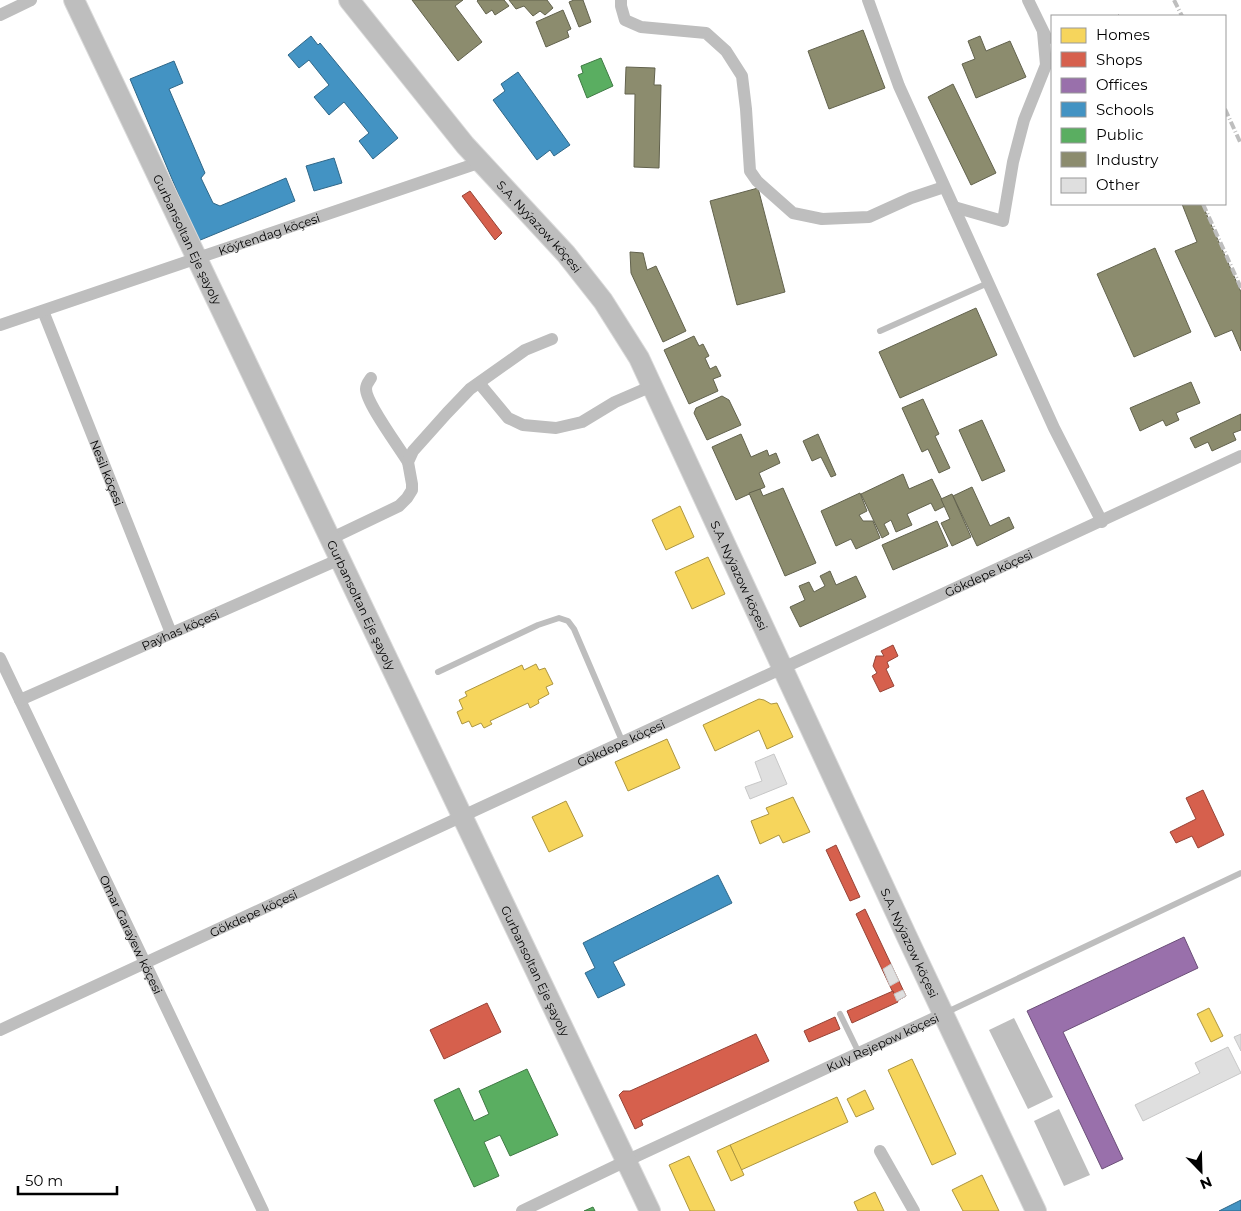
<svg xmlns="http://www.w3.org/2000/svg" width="1241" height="1211" font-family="Montserrat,sans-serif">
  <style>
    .water { fill: #bfbfbf }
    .homes { fill: #f6d55c; stroke: #ac9540 }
    .shops { fill: #d6604d; stroke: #964336 }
    .offices { fill: #9970ab; stroke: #6b4e78 }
    .schools { fill: #4393c3; stroke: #2f6788 }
    .public { fill: #5aae61; stroke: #3f7a44 }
    .industry { fill: #8c8c6e; stroke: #62624d }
    .building { fill: #dfdfdf; stroke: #c7c7c7 }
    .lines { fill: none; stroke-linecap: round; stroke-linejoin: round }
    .primary-casing { stroke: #dbdbdb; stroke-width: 22 }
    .service { stroke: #bebebe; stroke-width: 6 }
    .minor { stroke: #bebebe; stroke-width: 12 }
    .primary { stroke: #bebebe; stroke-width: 20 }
    .rail { stroke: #bebebe; stroke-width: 4; stroke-dasharray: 8 2.5 1 2.5; stroke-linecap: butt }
    .labels { text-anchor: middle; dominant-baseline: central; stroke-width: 5; stroke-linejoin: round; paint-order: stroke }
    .street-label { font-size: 12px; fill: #000; stroke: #fff }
  </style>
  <rect width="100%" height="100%" fill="#fff"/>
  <g class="water">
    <polygon points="1014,1018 1053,1097 1028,1109 989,1030"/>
    <polygon points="1059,1109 1090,1175 1064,1186 1034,1121"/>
  </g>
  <g class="homes">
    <polygon points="680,506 694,537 666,550 652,520"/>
    <polygon points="708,557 725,594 692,609 675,572"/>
    <polygon points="536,664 539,670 545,668 553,684 546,687 549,694 538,700 539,703 530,708 528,703 490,721 492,724 484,728 481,723 472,727 469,721 462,724 457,712 463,709 459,700 467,696 465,692 522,665 524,670"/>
    <polygon points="759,699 764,700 771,704 777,703 793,737 767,749 759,730 715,751 703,725"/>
    <polygon points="667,739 680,768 628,791 615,762"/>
    <polygon points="793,797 810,832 783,843 779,835 760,844 751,821 769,814 766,808"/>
    <polygon points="566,801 583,836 549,852 532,817"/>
    <polygon points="1209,1008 1223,1036 1211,1042 1197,1014"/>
    <polygon points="912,1059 956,1154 932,1165 888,1070"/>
    <polygon points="865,1090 874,1109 856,1117 847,1099"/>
    <polygon points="837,1097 848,1122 741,1170 730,1145"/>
    <polygon points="730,1145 744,1175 731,1181 717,1151"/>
    <polygon points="689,1156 715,1211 690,1211 669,1165"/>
    <polygon points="982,1175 999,1211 963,1211 952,1190"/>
    <polygon points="875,1192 884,1211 858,1211 854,1202"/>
  </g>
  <g class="shops">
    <polygon points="470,191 502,233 495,240 462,196"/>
    <polygon points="893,645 898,656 887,662 889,667 886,669 894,686 880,692 872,676 877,673 873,666 876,656 884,656 881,651"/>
    <polygon points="1203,790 1224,835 1198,848 1192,836 1176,843 1170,832 1196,819 1186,798"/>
    <polygon points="836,845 860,897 850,901 826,850"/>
    <polygon points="865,909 906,996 897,1001 856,914"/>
    <polygon points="893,991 898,1002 852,1023 847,1011"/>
    <polygon points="487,1003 501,1032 444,1059 430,1030"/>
    <polygon points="835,1017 840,1029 809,1042 804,1031"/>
    <polygon points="756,1034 769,1061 641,1120 643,1125 635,1129 619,1095 623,1091 630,1091"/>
  </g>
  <polygon class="offices" points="1184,937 1198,968 1063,1032 1123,1159 1102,1169 1027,1011"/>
  <g class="schools">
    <polygon points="311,36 318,45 320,43 398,138 373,159 359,141 369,133 344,102 329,115 314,97 329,85 309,60 299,68 288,55"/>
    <polygon points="174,61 183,83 169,89 205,173 201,178 213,203 220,206 286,178 295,201 198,241 130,79"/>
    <polygon points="518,72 570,145 554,156 550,150 537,160 493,100 505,91 501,84"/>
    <polygon points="334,158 342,183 314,191 306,166"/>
    <polygon points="718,875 732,903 613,962 625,985 598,998 585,973 595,968 583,943"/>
    <polygon points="1241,1200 1241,1211 1219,1211"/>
  </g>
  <g class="public">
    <polygon points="601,58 613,86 587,98 578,75 583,73 581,66"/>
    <polygon points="527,1069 558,1135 510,1156 500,1135 484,1142 499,1176 474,1187 434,1100 459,1088 474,1121 489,1114 479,1091"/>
    <polygon points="593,1207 595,1211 584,1211"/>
  </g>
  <g class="industry">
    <polygon points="412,0 463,0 455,6 482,42 458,61"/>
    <polygon points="478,0 504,0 509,6 495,15 492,10 486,14 477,1"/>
    <polygon points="509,0 547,0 553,8 545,15 540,11 533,16 524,6 516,9"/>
    <polygon points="574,0 583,0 591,22 579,27 569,2"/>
    <polygon points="563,10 571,29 567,31 569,37 546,47 536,22"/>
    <polygon points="863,30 885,88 829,109 808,51"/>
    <polygon points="980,36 986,51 1010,41 1026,77 976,98 962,64 975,59 968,41"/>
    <polygon points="626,67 655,68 654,85 661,85 659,168 634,167 635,94 625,94"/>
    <polygon points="953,84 996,173 971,185 928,97"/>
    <polygon points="758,188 785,292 737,305 710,201"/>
    <polygon points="1182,204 1202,204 1241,292 1241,351 1232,330 1215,337 1175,251 1197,242"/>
    <polygon points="1155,248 1191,332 1134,357 1097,274"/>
    <polygon points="630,252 643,253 647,270 656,266 686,331 663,342 631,273"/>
    <polygon points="976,308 997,355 900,398 879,352"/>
    <polygon points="694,336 699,346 703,344 709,356 705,358 710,369 716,366 721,376 713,379 718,391 689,404 664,350"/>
    <polygon points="1191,382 1200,403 1176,413 1179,420 1166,426 1163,420 1140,431 1130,408"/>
    <polygon points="722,396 729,400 741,425 707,440 694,413 696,408"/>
    <polygon points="923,399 939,434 935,436 950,468 939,473 928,449 922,452 902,408"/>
    <polygon points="1241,414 1241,430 1233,433 1236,440 1212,451 1208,442 1195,448 1190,438"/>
    <polygon points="982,420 1005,471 982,481 959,430"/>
    <polygon points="741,434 751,457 767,450 769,456 776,453 780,463 759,473 765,487 736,500 712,447"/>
    <polygon points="818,434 836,475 831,477 821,457 812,461 803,441"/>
    <polygon points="903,474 909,489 932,479 945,506 935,511 931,503 907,514 912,525 896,532 891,520 884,524 889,534 882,538 861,494"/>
    <polygon points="972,487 990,526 1009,517 1014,528 977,546 953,496"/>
    <polygon points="783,488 816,563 785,576 749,493 760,489 763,496"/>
    <polygon points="860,493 867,511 859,515 863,521 873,521 880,538 856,549 851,539 836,546 821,511"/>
    <polygon points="952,494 971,537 952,546 941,523 950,519 941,499"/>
    <polygon points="937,521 948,546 893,570 882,545"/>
    <polygon points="830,571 836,585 856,576 866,597 800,627 790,607 805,600 799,586 809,582 814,592 825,586 820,576"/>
  </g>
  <g class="building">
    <polygon points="774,754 787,784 750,799 745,787 762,781 755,762"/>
    <polygon points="891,964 899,981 890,986 883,969"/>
    <polygon points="903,990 906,996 897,1001 894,994"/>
    <polygon points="1241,1034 1241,1051 1234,1037"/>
    <polygon points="1228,1047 1241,1073 1143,1121 1135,1105 1200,1073 1195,1063"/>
  </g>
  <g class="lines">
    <g class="primary-casing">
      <g id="primary">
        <path id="s7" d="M74 0 650 1211"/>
        <path id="s8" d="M349 0 465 145 566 254 603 301 639 358 908 939 1036 1211"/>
      </g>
    </g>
    <g class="service">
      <polyline points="880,331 988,283"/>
      <polyline points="438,672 538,625 559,618 568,621 574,629 623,743"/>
      <polyline points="945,1013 1241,873"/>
      <polyline points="840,1014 859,1053"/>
    </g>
    <g class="minor">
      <polyline points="621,0 621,6 625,20 641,27 706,33 726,51 742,76 746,109 750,171 757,181 793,213 822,219 869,217 911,198 944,187"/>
      <polyline points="868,0 899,86 1054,428 1102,522"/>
      <polyline points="1028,0 1047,39"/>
      <polyline points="0,15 31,0"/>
      <polyline points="954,207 1003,221 1013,162 1024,120 1046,65 1043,32"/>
      <path id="s1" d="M43 311 171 633"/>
      <path id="s2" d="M0 325 481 162"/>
      <path d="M371 378C369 381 366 384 366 389 366 403 399 447 408 462"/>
      <polyline points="479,383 508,418 523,425 556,428 582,422 615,402 652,386"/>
      <polyline points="330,539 399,506 407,498 412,490 412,484 408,462 413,451 447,413 470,389 525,350 552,339"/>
      <path id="s3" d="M0 658 263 1211"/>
      <path id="s4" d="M20 700 340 559"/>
      <path id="s5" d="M0 1030 1241 456"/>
      <polyline points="880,1151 914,1211"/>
      <path id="s6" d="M522 1211 626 1161 943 1014"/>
    </g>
    <use href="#primary" class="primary"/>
    <g class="rail">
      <polyline points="1174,0 1182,16"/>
      <polyline points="1118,16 1119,16"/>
      <polyline points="1225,109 1241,144"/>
      <polyline points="1203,204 1241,288"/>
    </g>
  </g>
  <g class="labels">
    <g class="street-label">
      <text stroke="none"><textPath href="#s8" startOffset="296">S.A. Nyýazow köçesi</textPath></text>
      <text stroke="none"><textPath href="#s2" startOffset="284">Köýtendag köçesi</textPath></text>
      <text stroke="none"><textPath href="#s7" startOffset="265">Gurbansoltan Eje şayoly</textPath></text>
      <text stroke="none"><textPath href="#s1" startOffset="174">Nesil köçesi</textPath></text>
      <text stroke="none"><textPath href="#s5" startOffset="1089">Gökdepe köçesi</textPath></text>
      <text stroke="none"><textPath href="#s8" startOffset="701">S.A. Nyýazow köçesi</textPath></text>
      <text stroke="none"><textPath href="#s7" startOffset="670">Gurbansoltan Eje şayoly</textPath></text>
      <text stroke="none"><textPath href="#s4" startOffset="175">Paýhas köçesi</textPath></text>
      <text stroke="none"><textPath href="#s5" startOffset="684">Gökdepe köçesi</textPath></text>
      <text stroke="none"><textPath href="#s5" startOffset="279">Gökdepe köçesi</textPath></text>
      <text stroke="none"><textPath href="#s3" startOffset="306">Omar Garaýew köçesi</textPath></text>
      <text stroke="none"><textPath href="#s8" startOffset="1106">S.A. Nyýazow köçesi</textPath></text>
      <text stroke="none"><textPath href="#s7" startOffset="1075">Gurbansoltan Eje şayoly</textPath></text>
      <text stroke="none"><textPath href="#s6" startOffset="398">Kuly Rejepow köçesi</textPath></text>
    </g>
  </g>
  <rect x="1051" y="15" width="175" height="190" fill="#ffffff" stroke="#999999"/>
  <rect x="1061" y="28" width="25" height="15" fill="#f6d55c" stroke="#999999"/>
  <text x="1096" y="40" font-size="15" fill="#000000">Homes</text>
  <rect x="1061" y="52" width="25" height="15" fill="#d6604d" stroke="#999999"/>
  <text x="1096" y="65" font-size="15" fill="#000000">Shops</text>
  <rect x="1061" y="78" width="25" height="15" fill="#9970ab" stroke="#999999"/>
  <text x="1096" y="90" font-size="15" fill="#000000">Offices</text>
  <rect x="1061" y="102" width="25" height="15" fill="#4393c3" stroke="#999999"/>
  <text x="1096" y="115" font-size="15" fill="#000000">Schools</text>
  <rect x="1061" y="128" width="25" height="15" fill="#5aae61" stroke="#999999"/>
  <text x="1096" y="140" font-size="15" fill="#000000">Public</text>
  <rect x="1061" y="152" width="25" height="15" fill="#8c8c6e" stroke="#999999"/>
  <text x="1096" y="165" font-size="15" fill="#000000">Industry</text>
  <rect x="1061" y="178" width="25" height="15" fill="#dfdfdf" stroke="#999999"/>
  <text x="1096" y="190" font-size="15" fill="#000000">Other</text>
  <g transform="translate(1201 1171) rotate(157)" stroke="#ffffff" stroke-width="4" paint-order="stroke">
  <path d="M0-4L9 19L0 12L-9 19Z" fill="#000000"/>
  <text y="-8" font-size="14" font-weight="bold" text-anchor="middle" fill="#000000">N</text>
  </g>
  <path d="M18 1186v8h99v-8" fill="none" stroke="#000000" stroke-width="2.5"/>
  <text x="25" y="1186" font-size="15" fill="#000000" stroke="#ffffff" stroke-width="4" paint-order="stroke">50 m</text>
</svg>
